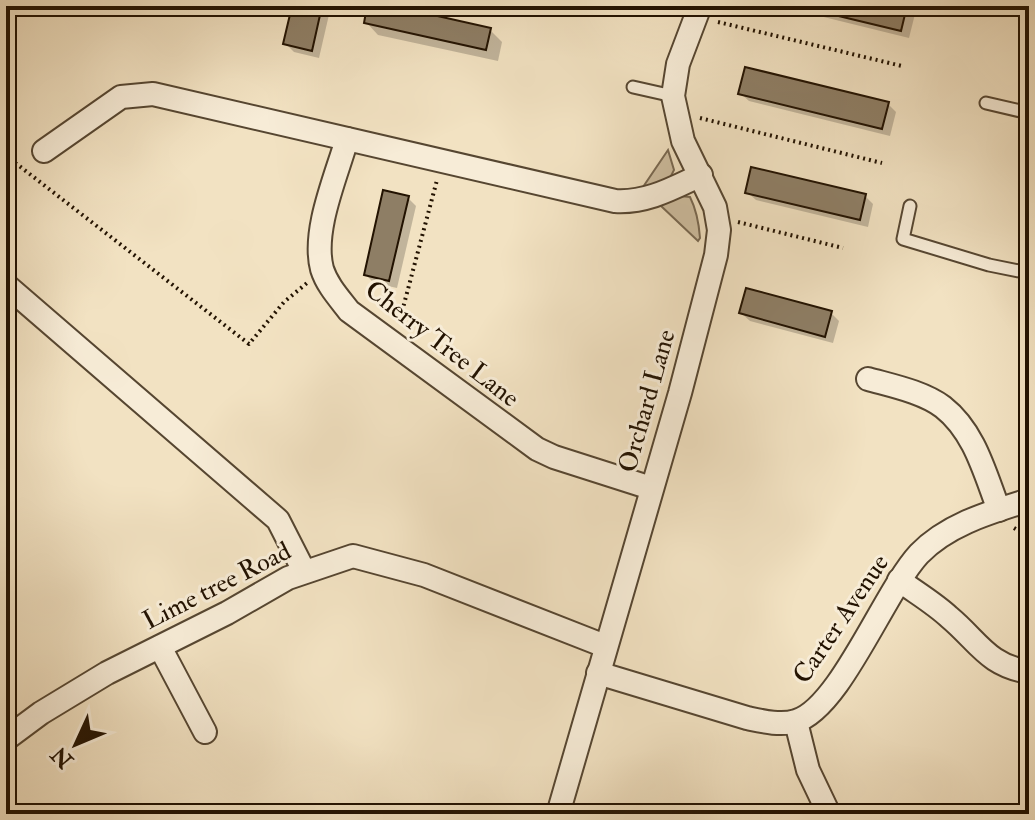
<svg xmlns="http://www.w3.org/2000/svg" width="1035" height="820" font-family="'IM FELL Double Pica',serif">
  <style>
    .green { fill: #cfbfa1; stroke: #786851; stroke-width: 2 }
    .shadow { fill: #0003 }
    .building { fill: #8e7e65; stroke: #221201; stroke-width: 2 }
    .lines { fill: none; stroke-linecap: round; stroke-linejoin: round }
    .lane-casing { stroke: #564631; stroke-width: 15 }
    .street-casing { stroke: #564631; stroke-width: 26 }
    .path { stroke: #221201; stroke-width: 4; stroke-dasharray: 2 4; stroke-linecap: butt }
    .lane { stroke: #f7ecd7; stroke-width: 11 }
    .street { stroke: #f7ecd7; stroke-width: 22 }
    .labels { text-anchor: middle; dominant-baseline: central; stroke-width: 6; stroke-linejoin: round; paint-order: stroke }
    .street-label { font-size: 26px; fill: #221201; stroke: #f7ecd7 }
  </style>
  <rect width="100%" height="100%" fill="#f2e2c2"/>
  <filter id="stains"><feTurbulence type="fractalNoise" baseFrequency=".0025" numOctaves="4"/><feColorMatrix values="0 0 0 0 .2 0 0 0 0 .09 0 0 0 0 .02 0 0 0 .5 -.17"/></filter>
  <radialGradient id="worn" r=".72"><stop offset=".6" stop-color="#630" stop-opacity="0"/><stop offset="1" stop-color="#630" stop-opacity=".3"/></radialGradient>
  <g class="green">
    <polygon points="668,150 674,170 670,178 646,188 643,187"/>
    <path d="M680 196 690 197C696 209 699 224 700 238L698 241 660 205Z"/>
  </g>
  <g class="shadow">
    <polygon points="294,6 331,6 319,58 294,52 286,44"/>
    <polygon points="369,6 384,6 490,30 502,42 498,61 378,35 366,22"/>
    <polygon points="779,6 907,6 915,14 909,38"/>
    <polygon points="740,93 888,104 896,112 890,136 749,101"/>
    <polygon points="747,192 865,196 873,204 868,227 756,200"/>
    <polygon points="408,198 416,206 397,288 374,283 366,275"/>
    <polygon points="741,313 831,313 839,321 833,343 750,321"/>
  </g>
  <g class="building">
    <polygon points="292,6 322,6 312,51 283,44"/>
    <polygon points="367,6 393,6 491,28 486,50 364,23"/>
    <polygon points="827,6 907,6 901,31 826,13"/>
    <polygon points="745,67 889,102 882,129 738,94"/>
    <polygon points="751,167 866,194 860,220 745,193"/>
    <polygon points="383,190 409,196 389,281 364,275"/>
    <polygon points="746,288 832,311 825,337 739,313"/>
  </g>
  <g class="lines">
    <g class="lane-casing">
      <g id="lane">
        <polyline points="933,8 934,6"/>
        <polyline points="633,87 673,96"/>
        <polyline points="986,103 1029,113"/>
        <polyline points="910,206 903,239 989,265 1029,273"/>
      </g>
    </g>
    <g class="street-casing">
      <g id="street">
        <path d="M347 139C336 177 312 231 322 269 327 285 339 298 349 311L537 449 554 457 651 488"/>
        <path d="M44 151 121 97 153 94 615 201C647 203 673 188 701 175"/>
        <polyline points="6,285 278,520 304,571"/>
        <path d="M868 379C893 386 923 392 943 407 975 432 985 474 999 510"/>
        <path d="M899 580C915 592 934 603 949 617 979 642 987 665 1029 672"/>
        <polyline points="160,647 205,732"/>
        <path d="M598 673 747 718C761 721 781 726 796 721 840 708 884 592 919 554 948 524 991 512 1029 500"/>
        <polyline points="796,722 808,770 829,814"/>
        <polyline points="6,739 41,713 107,673 227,613 288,578 353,556 424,575 605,646"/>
        <polyline points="558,814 680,393 716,255 719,230 715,207 683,141 673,96 678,64 700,6"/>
      </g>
    </g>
    <g class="path">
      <polyline points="718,22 902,66"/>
      <polyline points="700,118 882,163"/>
      <polyline points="6,161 9,158 249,344 284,302 307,283"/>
      <polyline points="738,222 843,248"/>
      <polyline points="399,323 437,180"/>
      <polyline points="1014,528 1029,537"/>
    </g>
    <use href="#lane" class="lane"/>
    <use href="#street" class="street"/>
  </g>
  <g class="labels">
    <g class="street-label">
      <text transform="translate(442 344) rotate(38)">Cherry Tree Lane</text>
      <text transform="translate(647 401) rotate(-74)">Orchard Lane</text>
      <text transform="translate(217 586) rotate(-27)">Lime tree Road</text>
      <text transform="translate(841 619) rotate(-56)">Carter Avenue</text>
    </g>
  </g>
  <rect width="1035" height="820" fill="none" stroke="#f2e2c2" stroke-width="32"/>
  <rect x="8" y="8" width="1019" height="804" fill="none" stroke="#221201" stroke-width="4"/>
  <rect x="16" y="16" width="1003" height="788" fill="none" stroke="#221201" stroke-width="2"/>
  <g transform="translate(76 744) rotate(226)" stroke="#f7ecd7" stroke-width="6" paint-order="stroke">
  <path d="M0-6L14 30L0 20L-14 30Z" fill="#221201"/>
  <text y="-12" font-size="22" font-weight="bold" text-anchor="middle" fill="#221201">N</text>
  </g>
  <rect width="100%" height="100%" filter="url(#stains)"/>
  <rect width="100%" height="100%" fill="url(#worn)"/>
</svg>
